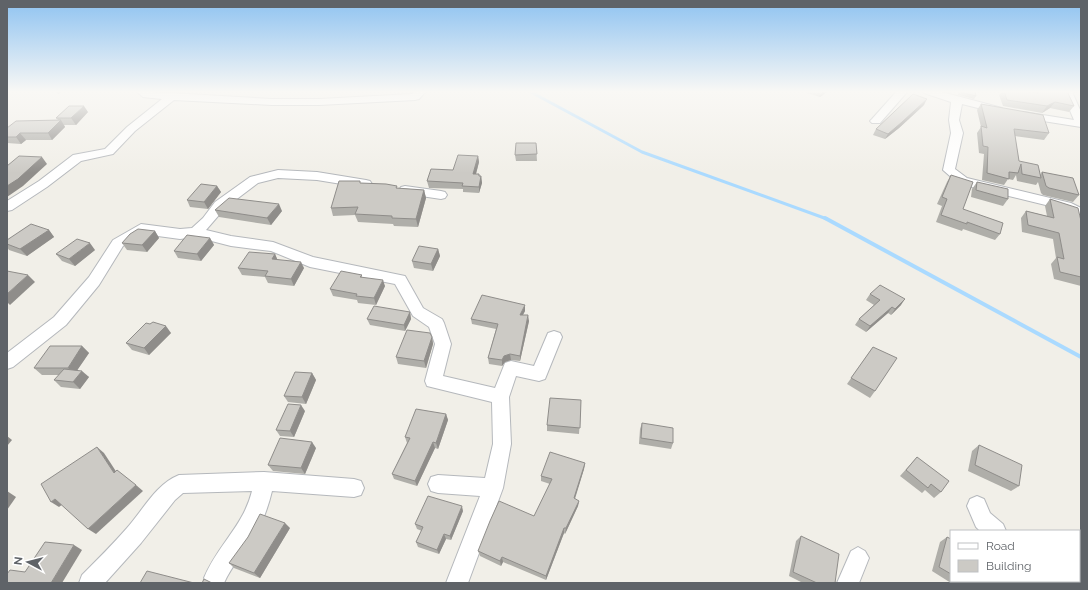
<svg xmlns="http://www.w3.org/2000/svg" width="1088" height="590" font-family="Raleway,sans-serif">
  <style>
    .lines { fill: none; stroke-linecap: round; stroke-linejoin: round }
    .stream-far1 { stroke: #aadaff; stroke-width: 3 }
    .stream { stroke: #aadaff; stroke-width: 4 }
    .minor-casing { stroke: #b5b8bc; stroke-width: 2 }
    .minor { fill: #fff; fill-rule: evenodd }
    .wall { fill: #afaea9 }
    .shaded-wall { fill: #8f8d8a }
    .building { fill: #cccac5; stroke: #8f8d8a }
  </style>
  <rect width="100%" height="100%" fill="#f1efe8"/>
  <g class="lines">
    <polyline class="stream-far1" points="529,91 642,152 827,219"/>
    <polyline class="stream" points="825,218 1081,357"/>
    <g class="minor-casing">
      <g id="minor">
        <polygon points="136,91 272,99 319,99 412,94 415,91 426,91 419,99 415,100 319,105 272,105 174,100 135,131 113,154 81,161 47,187 12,210 7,211 7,201 39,181 73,155 105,149 127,127 162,99 143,97"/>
        <polygon points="897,91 908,91 880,123 872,123 870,121 872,119"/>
        <polygon points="923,91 938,91 1002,108 1003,110 998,113 962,104 959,120 963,133 955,169 967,178 1071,203 1081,208 1081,217 1062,209 959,184 943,170 951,133 949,120 951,102 924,93"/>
        <polygon points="1064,91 1074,91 1073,94 1081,112 1081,127 1024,118 1019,115 1024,112 1074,120 1063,94"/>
        <polygon points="278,170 317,172 366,180 370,181 372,184 370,187 366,188 317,180 278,178 258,183 225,208 206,230 231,236 273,242 313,257 405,276 423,308 442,319 444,323 451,344 443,376 495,388 505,363 511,361 534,366 548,333 554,331 560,333 562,337 545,379 539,381 516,376 509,397 511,444 503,488 468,583 446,583 480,496 438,493 431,491 428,484 431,477 438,475 485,478 493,444 492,402 427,386 425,381 435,344 429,327 413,316 395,284 310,267 271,251 231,246 196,237 180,239 143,234 123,246 99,285 66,325 13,367 7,369 7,353 54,317 89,277 113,240 141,224 180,229 192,228 203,218 215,202 250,177"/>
        <polygon points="405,186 441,191 445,192 447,195 445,198 441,199 401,193 399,190 401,187"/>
        <path d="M264 472 354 479 361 481 364 488 361 495 354 497 272 491C268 508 261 526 252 541 242 555 231 567 224 583H206L204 578C218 544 243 527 252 491L183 493 175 500 141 543 105 583H79L82 575C97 560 113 544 127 528 143 510 156 484 179 475Z"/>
        <polygon points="977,496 984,499 990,513 1003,524 1006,531 980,531 976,527 967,506 970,499"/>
        <polygon points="858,547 865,551 869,558 859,583 837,583 851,551"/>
        <rect x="1051" y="581" width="22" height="2"/>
      </g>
    </g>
    <use href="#minor" class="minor"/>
  </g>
  <g class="wall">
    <polygon points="808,91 828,91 820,97 807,93"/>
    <polygon points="959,91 975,91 976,96 974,99 958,95"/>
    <polygon points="1002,91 1030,92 1029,91 1067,91 1074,106 1069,112 1050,108 1042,113 1003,106 999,95"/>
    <polygon points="981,104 1049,133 1044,140 1015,136 1019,161 1040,175 1042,172 1079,195 1073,202 1043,195 1041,193 1038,182 1036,185 1017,181 1016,175 1013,180 1008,179 1004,185 982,180 984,154 979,153 977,133 981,127 977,110"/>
    <polygon points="924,105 899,128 885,139 873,135 876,129"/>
    <polygon points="88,112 76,125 64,125 65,127 52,140 26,140 21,144 7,143 7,128 58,120 56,118"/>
    <polygon points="536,143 537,161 516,161 515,155"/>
    <polygon points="478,156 479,162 476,174 479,176 481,176 482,183 479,193 463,192 463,189 429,188 427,181 453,170"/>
    <polygon points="951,175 963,209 1000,234 995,240 963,229 962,231 936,222 942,206 937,204 947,182"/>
    <polygon points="977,182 1008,199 1003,206 971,197 972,189"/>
    <polygon points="361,183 397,188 424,190 426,198 418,227 394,226 393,224 358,222 355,215 333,216 331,208"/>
    <polygon points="217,186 221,192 208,209 190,207 187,200"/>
    <polygon points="1050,199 1081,221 1081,286 1054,279 1051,264 1056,258 1053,239 1022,232 1021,218 1026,211 1047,216 1045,206"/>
    <polygon points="215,210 282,211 271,225 219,217"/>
    <polygon points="49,230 54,237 27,256 9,250 7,247 7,240"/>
    <polygon points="155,231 159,238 147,252 127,250 122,243"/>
    <polygon points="210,238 214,245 201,261 178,258 174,251"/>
    <polygon points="438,249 440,256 433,271 414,268 412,261"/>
    <polygon points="95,250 75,266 62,261 56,254"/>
    <polygon points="275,254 277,259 304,268 294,286 268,283 265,277 242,275 238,268"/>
    <polygon points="362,275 362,277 385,286 376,305 358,303 357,300 333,296 330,289"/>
    <polygon points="870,294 901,305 891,315 888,313 866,332 855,325 859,319 874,305 866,300"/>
    <polygon points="525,311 523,315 529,321 520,361 511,360 505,362 502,366 489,364 488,358 496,329 472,324 471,319"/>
    <polygon points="410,312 411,319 405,331 370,325 367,319"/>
    <polygon points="150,324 171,333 149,355 132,350 126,343"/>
    <polygon points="432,337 433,344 426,368 398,364 396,357"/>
    <polygon points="82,346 89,353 77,370 89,377 80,389 61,387 54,380 59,375 42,375 34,368"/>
    <polygon points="873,347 875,391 870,398 847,384"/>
    <polygon points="312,373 316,380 306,404 288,402 284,396"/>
    <polygon points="581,400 579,434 547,431 547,425"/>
    <polygon points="305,411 294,437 280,436 276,430"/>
    <polygon points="446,414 448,420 438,449 435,448 417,486 394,479 392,474 407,443 405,437"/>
    <polygon points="642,423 673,443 671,449 639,444 640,429"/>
    <polygon points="979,445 1019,486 1011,491 968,471 972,451"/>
    <polygon points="316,448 305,474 273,471 268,465"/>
    <polygon points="917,457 941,492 934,498 925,490 922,493 900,476"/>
    <polygon points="585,463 584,469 575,499 579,501 578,506 565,534 564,533 546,580 503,562 501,566 480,556 478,551 534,516 550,484 541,481 541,476"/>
    <polygon points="463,511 451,540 446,539 439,554 418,547 416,542 422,531 417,529 415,524"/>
    <polygon points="290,528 260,578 234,568 229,563"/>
    <polygon points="801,536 835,583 803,583 789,576 796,541"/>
    <polygon points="947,537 951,539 951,581 968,581 967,583 951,583 932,571 940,542"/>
  </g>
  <g class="shaded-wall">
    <polygon points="56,91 65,91 58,94"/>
    <polygon points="822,91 828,91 820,97"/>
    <polygon points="927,99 924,105 899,128 885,139 888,134"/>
    <polygon points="1055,102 1050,108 1042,113 1047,106"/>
    <polygon points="84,106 88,112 76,125 71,118"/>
    <polygon points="61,120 65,127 52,140 48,133"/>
    <polygon points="20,133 26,140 21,144 16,137"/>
    <polygon points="478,156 479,162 474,181 473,174"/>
    <polygon points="42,157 47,164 23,186 7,197 7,186"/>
    <polygon points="481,176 482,183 479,193 479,187"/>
    <polygon points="217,186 221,192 208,209 204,202"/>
    <polygon points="424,190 426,198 418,227 416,219"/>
    <polygon points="279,204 282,211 271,225 267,218"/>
    <polygon points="49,230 54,237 27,256 20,249"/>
    <polygon points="155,231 159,238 147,252 142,245"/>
    <polygon points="210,238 214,245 201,261 197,254"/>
    <polygon points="90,243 95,250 75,266 69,259"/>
    <polygon points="438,249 440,256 433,271 431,264"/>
    <polygon points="275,254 278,261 272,259"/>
    <polygon points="301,262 304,268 294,286 291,279"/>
    <polygon points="28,275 35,282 10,305 7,302 7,294"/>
    <polygon points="383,280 385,286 376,305 374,298"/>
    <polygon points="905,299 901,305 891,315 895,309"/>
    <polygon points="525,305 525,311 520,320 520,315"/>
    <polygon points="892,307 888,313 866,332 870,326"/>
    <polygon points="410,312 411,319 405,331 404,325"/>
    <polygon points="528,315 529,321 520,361 520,356"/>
    <polygon points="166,326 171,333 149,355 144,348"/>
    <polygon points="432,337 433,344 426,368 424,361"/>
    <polygon points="82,346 89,353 74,375 68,368"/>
    <polygon points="510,354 511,360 505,362 502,366 502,360 504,356"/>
    <polygon points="82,371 89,377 80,389 73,382"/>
    <polygon points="312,373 316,380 306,404 302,397"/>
    <polygon points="301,405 305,411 294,437 290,431"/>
    <polygon points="446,414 448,420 438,449 436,443"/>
    <polygon points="7,436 12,440 7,446"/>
    <polygon points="312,442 316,448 305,474 301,468"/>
    <polygon points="433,442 435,448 417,486 415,481"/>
    <polygon points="97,447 104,453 121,479 114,473"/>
    <polygon points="585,463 584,469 573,504 574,498"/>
    <polygon points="136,485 143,491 96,534 88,529"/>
    <polygon points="7,491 16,497 7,510"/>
    <polygon points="55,499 63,504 59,507 51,502"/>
    <polygon points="579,501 578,506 565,534 566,528"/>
    <polygon points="462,506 463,511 451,540 450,536"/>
    <polygon points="285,523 290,528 260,578 254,573"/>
    <polygon points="564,528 564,533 546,580 546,576"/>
    <polygon points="444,534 446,539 439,554 437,550"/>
    <polygon points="74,545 82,550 62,583 51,583"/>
    <polygon points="502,557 503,562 501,566 500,561"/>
  </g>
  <g class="building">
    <polygon points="960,91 975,91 976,96 960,92"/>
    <polygon points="1004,91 1020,91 1038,93 1036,91 1067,91 1074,106 1055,102 1047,106 1007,100"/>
    <polygon points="913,94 927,99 902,122 888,134 876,129"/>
    <polygon points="981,104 1043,115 1049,133 1014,129 1019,161 1038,165 1041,178 1022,174 1021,164 1018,173 1009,172 1009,179 987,173 988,147 983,146 981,126 987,128"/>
    <polygon points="69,106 84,106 71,118 56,118"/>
    <polygon points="61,120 48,133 20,133 16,137 7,137 7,128 16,121"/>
    <polygon points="516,143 536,143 537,154 515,155"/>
    <polygon points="458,155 478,156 473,174 479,174 479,176 481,176 479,187 462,186 463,183 427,181 431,169 453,170"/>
    <polygon points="19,156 42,157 18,179 7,186 7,166"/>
    <polygon points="1042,172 1073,178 1079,195 1049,188 1046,186"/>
    <polygon points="951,175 973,182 963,209 1003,223 1000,234 967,222 967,224 941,215 947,199 942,197"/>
    <polygon points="339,181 360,181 360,183 386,184 397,186 396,188 424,190 416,219 392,218 392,216 355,214 358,207 331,208"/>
    <polygon points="977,182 1008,189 1008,199 976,190"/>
    <polygon points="201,184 217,186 204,202 187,200"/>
    <polygon points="229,198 279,204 267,218 215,210"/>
    <polygon points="1050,199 1078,208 1081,221 1081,277 1060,272 1057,257 1064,259 1059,233 1028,225 1026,211 1054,218"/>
    <polygon points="31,224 49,230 20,249 7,244 7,240"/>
    <polygon points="138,229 155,231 142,245 122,243 130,234"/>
    <polygon points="187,235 210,238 197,254 174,251"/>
    <polygon points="77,239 90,243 69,259 56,254"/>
    <polygon points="419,246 438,249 431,264 412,261"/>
    <polygon points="249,252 275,254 272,259 301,262 291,279 265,276 268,271 238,268"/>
    <polygon points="7,271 28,275 7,294"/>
    <polygon points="341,271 362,275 360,277 383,280 374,298 356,296 357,294 330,289"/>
    <polygon points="880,285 905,299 895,309 892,307 870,326 859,319 880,300 870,294"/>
    <polygon points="482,295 525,305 520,315 528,315 520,356 510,354 504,356 502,360 488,358 498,324 471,319"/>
    <polygon points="374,306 410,312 404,325 367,319"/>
    <polygon points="153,322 166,326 144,348 126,343 146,323 150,324"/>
    <polygon points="407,330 430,333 432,337 424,361 396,357"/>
    <polygon points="50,346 82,346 68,368 34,368"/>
    <polygon points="873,347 897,358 875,391 851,378"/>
    <polygon points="64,369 82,371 73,382 54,380"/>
    <polygon points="295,372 312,373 302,397 284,396"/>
    <polygon points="550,398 581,400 580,428 547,425"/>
    <polygon points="288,404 301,405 290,431 276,430"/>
    <polygon points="416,409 446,414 436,443 433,442 415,481 392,474 410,438 405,437"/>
    <polygon points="642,423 673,428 673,443 641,438"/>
    <polygon points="280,438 312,442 301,468 268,465"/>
    <polygon points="979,445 1022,465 1019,486 975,465"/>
    <polygon points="97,447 114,473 117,470 136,485 88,529 55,499 51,502 41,484"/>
    <polygon points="550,452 585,463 574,498 579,501 566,528 564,528 546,576 502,557 500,561 478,551 490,521 499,501 534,516 552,479 541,476"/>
    <polygon points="917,457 949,481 941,492 931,484 928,488 906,470"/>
    <polygon points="428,496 462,506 450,536 444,534 437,550 416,542 423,527 415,524"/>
    <polygon points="260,514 285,523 254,573 229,563 248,537"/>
    <polygon points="801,536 839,554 835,583 817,583 793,572"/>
    <polygon points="947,537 951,539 951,574 939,567"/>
    <polygon points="45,542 74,545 51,583 7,583 7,574 10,570 25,572"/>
    <polygon points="147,571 194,583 140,583"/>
    <polygon points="204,579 212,583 202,583"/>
    <polygon points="963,581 968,581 967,583"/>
  </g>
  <linearGradient id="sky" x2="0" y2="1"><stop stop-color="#8fc3f1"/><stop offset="0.53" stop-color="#f9f8f5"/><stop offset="1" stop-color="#f9f8f5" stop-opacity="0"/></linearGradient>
  <rect width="1088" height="173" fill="url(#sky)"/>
  <rect width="1088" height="590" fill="none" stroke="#5f6368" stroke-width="16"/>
  <rect x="950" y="530" width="130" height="52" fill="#ffffff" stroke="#bfc1c3"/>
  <rect x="958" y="543" width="20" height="6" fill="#ffffff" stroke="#bfc1c3"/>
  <text x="986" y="550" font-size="12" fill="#5f6368">Road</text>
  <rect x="958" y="560" width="20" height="12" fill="#cccac5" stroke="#bfc1c3"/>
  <text x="986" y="570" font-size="12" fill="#5f6368">Building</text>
  <g transform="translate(28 562) rotate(277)" stroke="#ffffff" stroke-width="3" paint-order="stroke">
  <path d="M0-3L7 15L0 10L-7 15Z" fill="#5f6368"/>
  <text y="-6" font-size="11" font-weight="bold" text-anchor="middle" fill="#5f6368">N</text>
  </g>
</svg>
